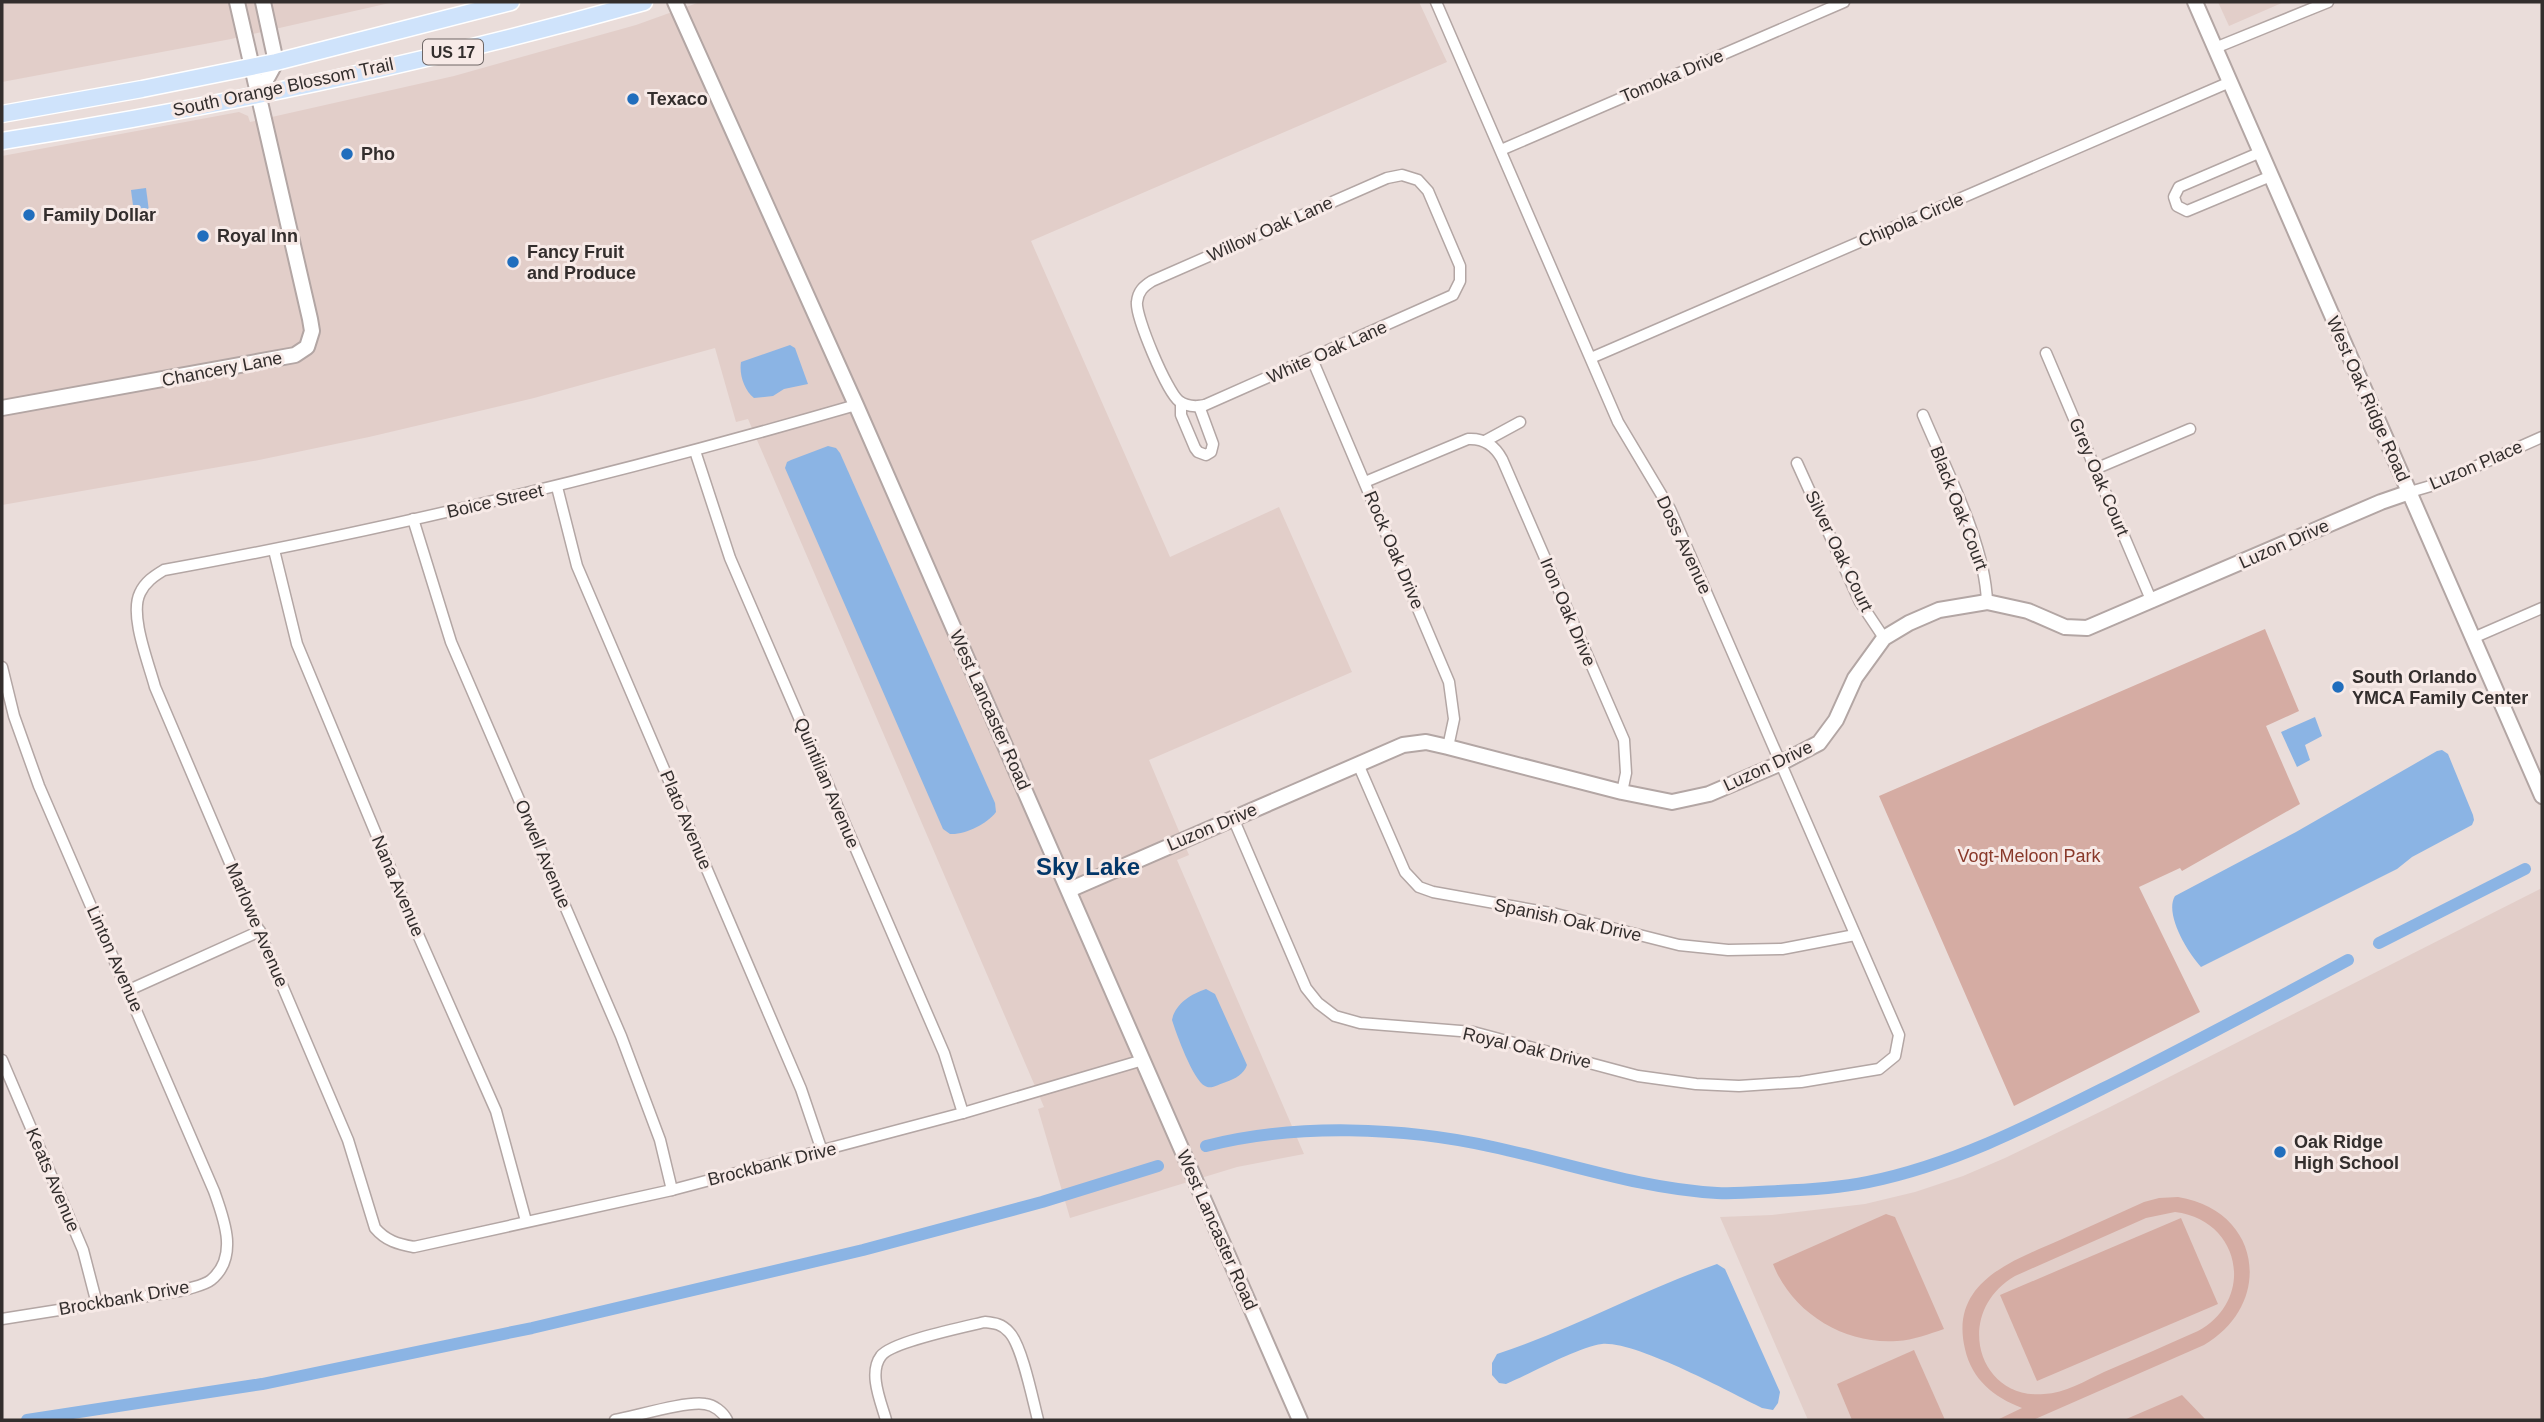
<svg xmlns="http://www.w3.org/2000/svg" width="2544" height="1422" font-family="Helvetica,sans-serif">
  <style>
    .built { fill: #e2cec9 }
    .green { fill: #d5aca3; fill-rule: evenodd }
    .water { fill: #8bb4e4 }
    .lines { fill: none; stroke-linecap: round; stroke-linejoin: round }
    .canal { stroke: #8bb4e4; stroke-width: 12 }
    .street-casing { stroke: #b3a6a4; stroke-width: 13 }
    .secondary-casing { stroke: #b3a6a4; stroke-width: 18 }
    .primary-casing { stroke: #fff; stroke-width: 19 }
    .street { stroke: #fff; stroke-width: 10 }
    .secondary { stroke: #fff; stroke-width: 14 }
    .primary { stroke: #cfe3fb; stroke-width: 16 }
    .poi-dot { fill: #216ebd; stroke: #f7eae7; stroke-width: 2.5 }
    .labels { text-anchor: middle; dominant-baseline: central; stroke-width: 6; stroke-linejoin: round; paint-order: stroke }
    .shield { fill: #f7eae7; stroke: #6e6665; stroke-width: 2 }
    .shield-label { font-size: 16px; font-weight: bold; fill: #332e2d }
    .street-label { font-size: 18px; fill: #332e2d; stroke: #f7eae7 }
    .poi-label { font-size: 18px; font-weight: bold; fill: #332e2d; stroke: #f7eae7; text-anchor: start }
    .park-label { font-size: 18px; fill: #89392a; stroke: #f7eae7 }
    .district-label { font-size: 24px; font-weight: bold; fill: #033769; stroke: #f7eae7 }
  </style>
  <rect width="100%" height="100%" fill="#eaddda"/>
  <g class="built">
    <polygon points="2,2 394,2 231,39 2,82"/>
    <polygon points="700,2 1419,2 1447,62 1031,241 1170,557 1279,507 1352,672 1149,760 1189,855 1177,860 1304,1154 1237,1167 1070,1218 1038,1109 1044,1107 748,419 736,422 715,348 534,398 369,437 259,460 2,505 2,156 239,112 248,116 250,122 454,76 636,25"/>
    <polygon points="2218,2 2284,2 2229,26"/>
    <polygon points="2542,888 2542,1420 1808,1420 1720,1217 1772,1215 1865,1204 1915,1192 1963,1176 2005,1158 2110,1107"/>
  </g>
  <g class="green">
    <polygon points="2265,629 2299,711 2266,726 2300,804 2182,871 2180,868 2139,887 2200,1012 2014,1106 1879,796"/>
    <path d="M2178 1197C2261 1210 2275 1303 2204 1345L2033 1420H1997L2022 1408C1994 1397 1972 1380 1965 1349 1949 1282 2012 1261 2060 1240 2088 1227 2116 1215 2144 1202L2159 1198ZM2175 1212C2241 1220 2256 1299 2198 1331 2166 1345 2135 1359 2104 1372 2085 1381 2065 1393 2044 1394 1977 1400 1953 1312 2015 1276L2146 1218Z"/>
    <path d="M1886 1214 1895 1217 1944 1329C1929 1334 1914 1340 1897 1341 1845 1345 1792 1313 1773 1264Z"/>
    <polygon points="2181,1218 2218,1304 2037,1381 2000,1295"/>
    <polygon points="1914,1350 1945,1420 1852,1420 1837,1384"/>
    <polygon points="2182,1395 2206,1420 2124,1420"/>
  </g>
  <g class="water">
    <polygon points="146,188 150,219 135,221 131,190"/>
    <path d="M790 345 795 348 808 384 784 389 773 396 754 398C744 390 739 374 741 362Z"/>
    <path d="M828 446 836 448 840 453 995 803 996 812C987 824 965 835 950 834L943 829 785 468 787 462 791 460Z"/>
    <polygon points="2315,717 2322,736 2305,745 2310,760 2297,767 2281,732"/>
    <path d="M2442 750 2448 754 2473 815 2474 820 2472 825 2412 857 2397 869 2201 967C2188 953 2164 914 2175 896L2296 832 2437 751Z"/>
    <path d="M1206 989 1215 994 1247 1065C1244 1074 1235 1079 1226 1082 1219 1084 1211 1090 1205 1086 1193 1080 1176 1033 1172 1020 1175 1004 1191 994 1206 989Z"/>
    <path d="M1717 1264 1725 1269 1780 1392 1778 1403 1773 1410 1762 1408C1729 1392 1636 1341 1602 1344 1578 1347 1530 1374 1506 1384L1499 1383 1492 1375V1363L1497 1354C1573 1329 1642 1290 1717 1264Z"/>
  </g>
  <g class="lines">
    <g class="canal">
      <polyline points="2379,943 2525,869"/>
      <path d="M1206 1146C1295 1123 1404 1127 1493 1147 1568 1163 1641 1189 1717 1193 1737 1194 1758 1192 1778 1191 1808 1190 1838 1188 1868 1182 1958 1164 2042 1119 2124 1078 2199 1040 2274 1000 2348 960"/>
      <polyline points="27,1420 262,1384 532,1328 863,1250 1042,1202 1158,1166"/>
    </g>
    <g class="street-casing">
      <g id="street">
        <polyline points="2215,48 2328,2"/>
        <polyline points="1501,150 1844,2"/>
        <polyline points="2261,152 2179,187 2174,197 2177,206 2187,211 2271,176"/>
        <path d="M1402 175 1418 180 1428 191 1460 266V281L1453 295 1205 405C1196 407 1187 407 1179 401 1167 392 1135 316 1137 302 1138 291 1144 286 1152 281L1387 178Z"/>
        <polyline points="2046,353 2152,602"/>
        <polyline points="1591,358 2230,82"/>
        <polyline points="1312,359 1449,682 1454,719 1448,747"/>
        <polyline points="1181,403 1181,415 1195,448 1198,452 1206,455 1211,452 1213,444 1199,406"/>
        <path d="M856 405C628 471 398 528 164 570 154 576 145 582 140 593 129 615 149 664 155 687L348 1140 375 1228C386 1241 398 1244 414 1247L672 1190 963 1113 1143 1060"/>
        <path d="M1923 415C1946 470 1985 543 1987 602"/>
        <polyline points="1485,441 1520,422"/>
        <polyline points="695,451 730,558 944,1053 963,1113"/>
        <polyline points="1797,463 1860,602 1884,638"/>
        <polyline points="2095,469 2190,429"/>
        <path d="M1365 482 1468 439C1484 438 1495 446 1502 459L1624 740 1626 773 1622 792"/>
        <polyline points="557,487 577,566 801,1089 822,1151"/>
        <polyline points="2410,492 2434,485 2542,437"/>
        <polyline points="413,519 451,642 621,1036 660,1140 672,1190"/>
        <polyline points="274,550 297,644 416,930 496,1111 526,1221"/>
        <polyline points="2473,638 2542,608"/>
        <path d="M2 667 14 716 39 786 214 1191C224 1219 239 1257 211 1280 205 1285 193 1287 185 1290L2 1319"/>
        <polyline points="1358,764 1405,872 1419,887 1433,892 1556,914 1679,945 1728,950 1782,949 1855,935"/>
        <polyline points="1233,818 1306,988 1318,1003 1335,1016 1360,1023 1473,1032 1638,1076 1696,1084 1739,1086 1801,1082 1879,1069 1895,1056 1899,1035 1670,509 1618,422 1436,2"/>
        <polyline points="129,990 260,931"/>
        <polyline points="2,1060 83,1250 97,1304"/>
        <path d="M615 1420C637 1416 685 1401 705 1404 714 1405 723 1412 727 1420"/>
        <path d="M886 1420C881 1402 868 1373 881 1356 891 1342 964 1327 985 1322 995 1323 1002 1324 1009 1332 1022 1345 1033 1401 1038 1420"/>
      </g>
    </g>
    <g class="secondary-casing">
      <g id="secondary">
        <polyline points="675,2 856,405 1300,1420"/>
        <polyline points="2195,2 2542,796"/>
        <polyline points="259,93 276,62 263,2"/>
        <polyline points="2,408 295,355 307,347 312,331 310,319 237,2"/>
        <polyline points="1069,890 1403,745 1426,742 1448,747 1622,792 1672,802 1709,794 1779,764 1819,743 1836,720 1855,678 1884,638 1909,623 1939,610 1987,602 2028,611 2065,627 2087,628 2381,502 2410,492"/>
      </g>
    </g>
    <g class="primary-casing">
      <g id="primary">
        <polyline points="2,114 142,89 276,62 511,2"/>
        <path d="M2 141C218 107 434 61 644 2"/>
      </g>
    </g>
    <use href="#street" class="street"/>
    <use href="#secondary" class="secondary"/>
    <use href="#primary" class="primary"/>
  </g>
  <g class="poi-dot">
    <circle cx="633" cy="99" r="7"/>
    <circle cx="347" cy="154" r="7"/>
    <circle cx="29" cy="215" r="7"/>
    <circle cx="203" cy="236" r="7"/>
    <circle cx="513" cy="262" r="7"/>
    <circle cx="2338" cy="687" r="7"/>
    <circle cx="2280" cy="1152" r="7"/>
  </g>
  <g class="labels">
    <rect class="shield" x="423" y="39.5" width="60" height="25" rx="5"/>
    <g class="shield-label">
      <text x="453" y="52">US 17</text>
    </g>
    <g class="street-label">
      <text transform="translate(1672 76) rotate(-23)">Tomoka Drive</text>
      <text transform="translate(283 87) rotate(-12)">South Orange Blossom Trail</text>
      <text transform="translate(1911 220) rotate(-23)">Chipola Circle</text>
      <text transform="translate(1270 229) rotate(-24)">Willow Oak Lane</text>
      <text transform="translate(1327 352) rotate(-24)">White Oak Lane</text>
      <text transform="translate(222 369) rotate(-11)">Chancery Lane</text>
      <text transform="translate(2368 399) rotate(66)">West Oak Ridge Road</text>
      <text transform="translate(2476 465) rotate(-23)">Luzon Place</text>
      <text transform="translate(2099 477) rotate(67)">Grey Oak Court</text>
      <text transform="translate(495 501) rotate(-13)">Boice Street</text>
      <text transform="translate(1959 508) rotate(69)">Black Oak Court</text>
      <text transform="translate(2284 544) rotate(-24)">Luzon Drive</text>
      <text transform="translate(1684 545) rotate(65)">Doss Avenue</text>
      <text transform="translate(1394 550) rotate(67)">Rock Oak Drive</text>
      <text transform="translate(1839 551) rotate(64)">Silver Oak Court</text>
      <text transform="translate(1568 612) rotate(67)">Iron Oak Drive</text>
      <text transform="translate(990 710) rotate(66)">West Lancaster Road</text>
      <text transform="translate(1768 766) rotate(-25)">Luzon Drive</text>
      <text transform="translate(827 783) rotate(67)">Quintilian Avenue</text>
      <text transform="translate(686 820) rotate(67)">Plato Avenue</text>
      <text transform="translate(1212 827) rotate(-23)">Luzon Drive</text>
      <text transform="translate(543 854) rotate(67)">Orwell Avenue</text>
      <text transform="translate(398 886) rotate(67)">Nana Avenue</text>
      <text transform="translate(1568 920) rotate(12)">Spanish Oak Drive</text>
      <text transform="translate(257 925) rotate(67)">Marlowe Avenue</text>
      <text transform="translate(115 959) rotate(66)">Linton Avenue</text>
      <text transform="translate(1527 1048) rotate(13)">Royal Oak Drive</text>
      <text transform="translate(772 1164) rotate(-14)">Brockbank Drive</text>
      <text transform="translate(53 1180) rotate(67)">Keats Avenue</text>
      <text transform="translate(1217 1230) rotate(66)">West Lancaster Road</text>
      <text transform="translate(124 1298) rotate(-10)">Brockbank Drive</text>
    </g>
    <g class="poi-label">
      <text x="647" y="99">Texaco</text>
      <text x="361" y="154">Pho</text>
      <text x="43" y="215">Family Dollar</text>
      <text x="217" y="236">Royal Inn</text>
      <text x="527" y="252">Fancy Fruit<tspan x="527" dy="21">and Produce</tspan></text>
      <text x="2352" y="677">South Orlando<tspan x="2352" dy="21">YMCA Family Center</tspan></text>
      <text x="2294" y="1142">Oak Ridge<tspan x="2294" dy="21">High School</tspan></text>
    </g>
    <g class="park-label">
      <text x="2029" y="856">Vogt-Meloon Park</text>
    </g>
    <g class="district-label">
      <text x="1088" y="866">Sky Lake</text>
    </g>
  </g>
  <rect width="2544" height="1422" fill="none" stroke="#332e2d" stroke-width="7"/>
</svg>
